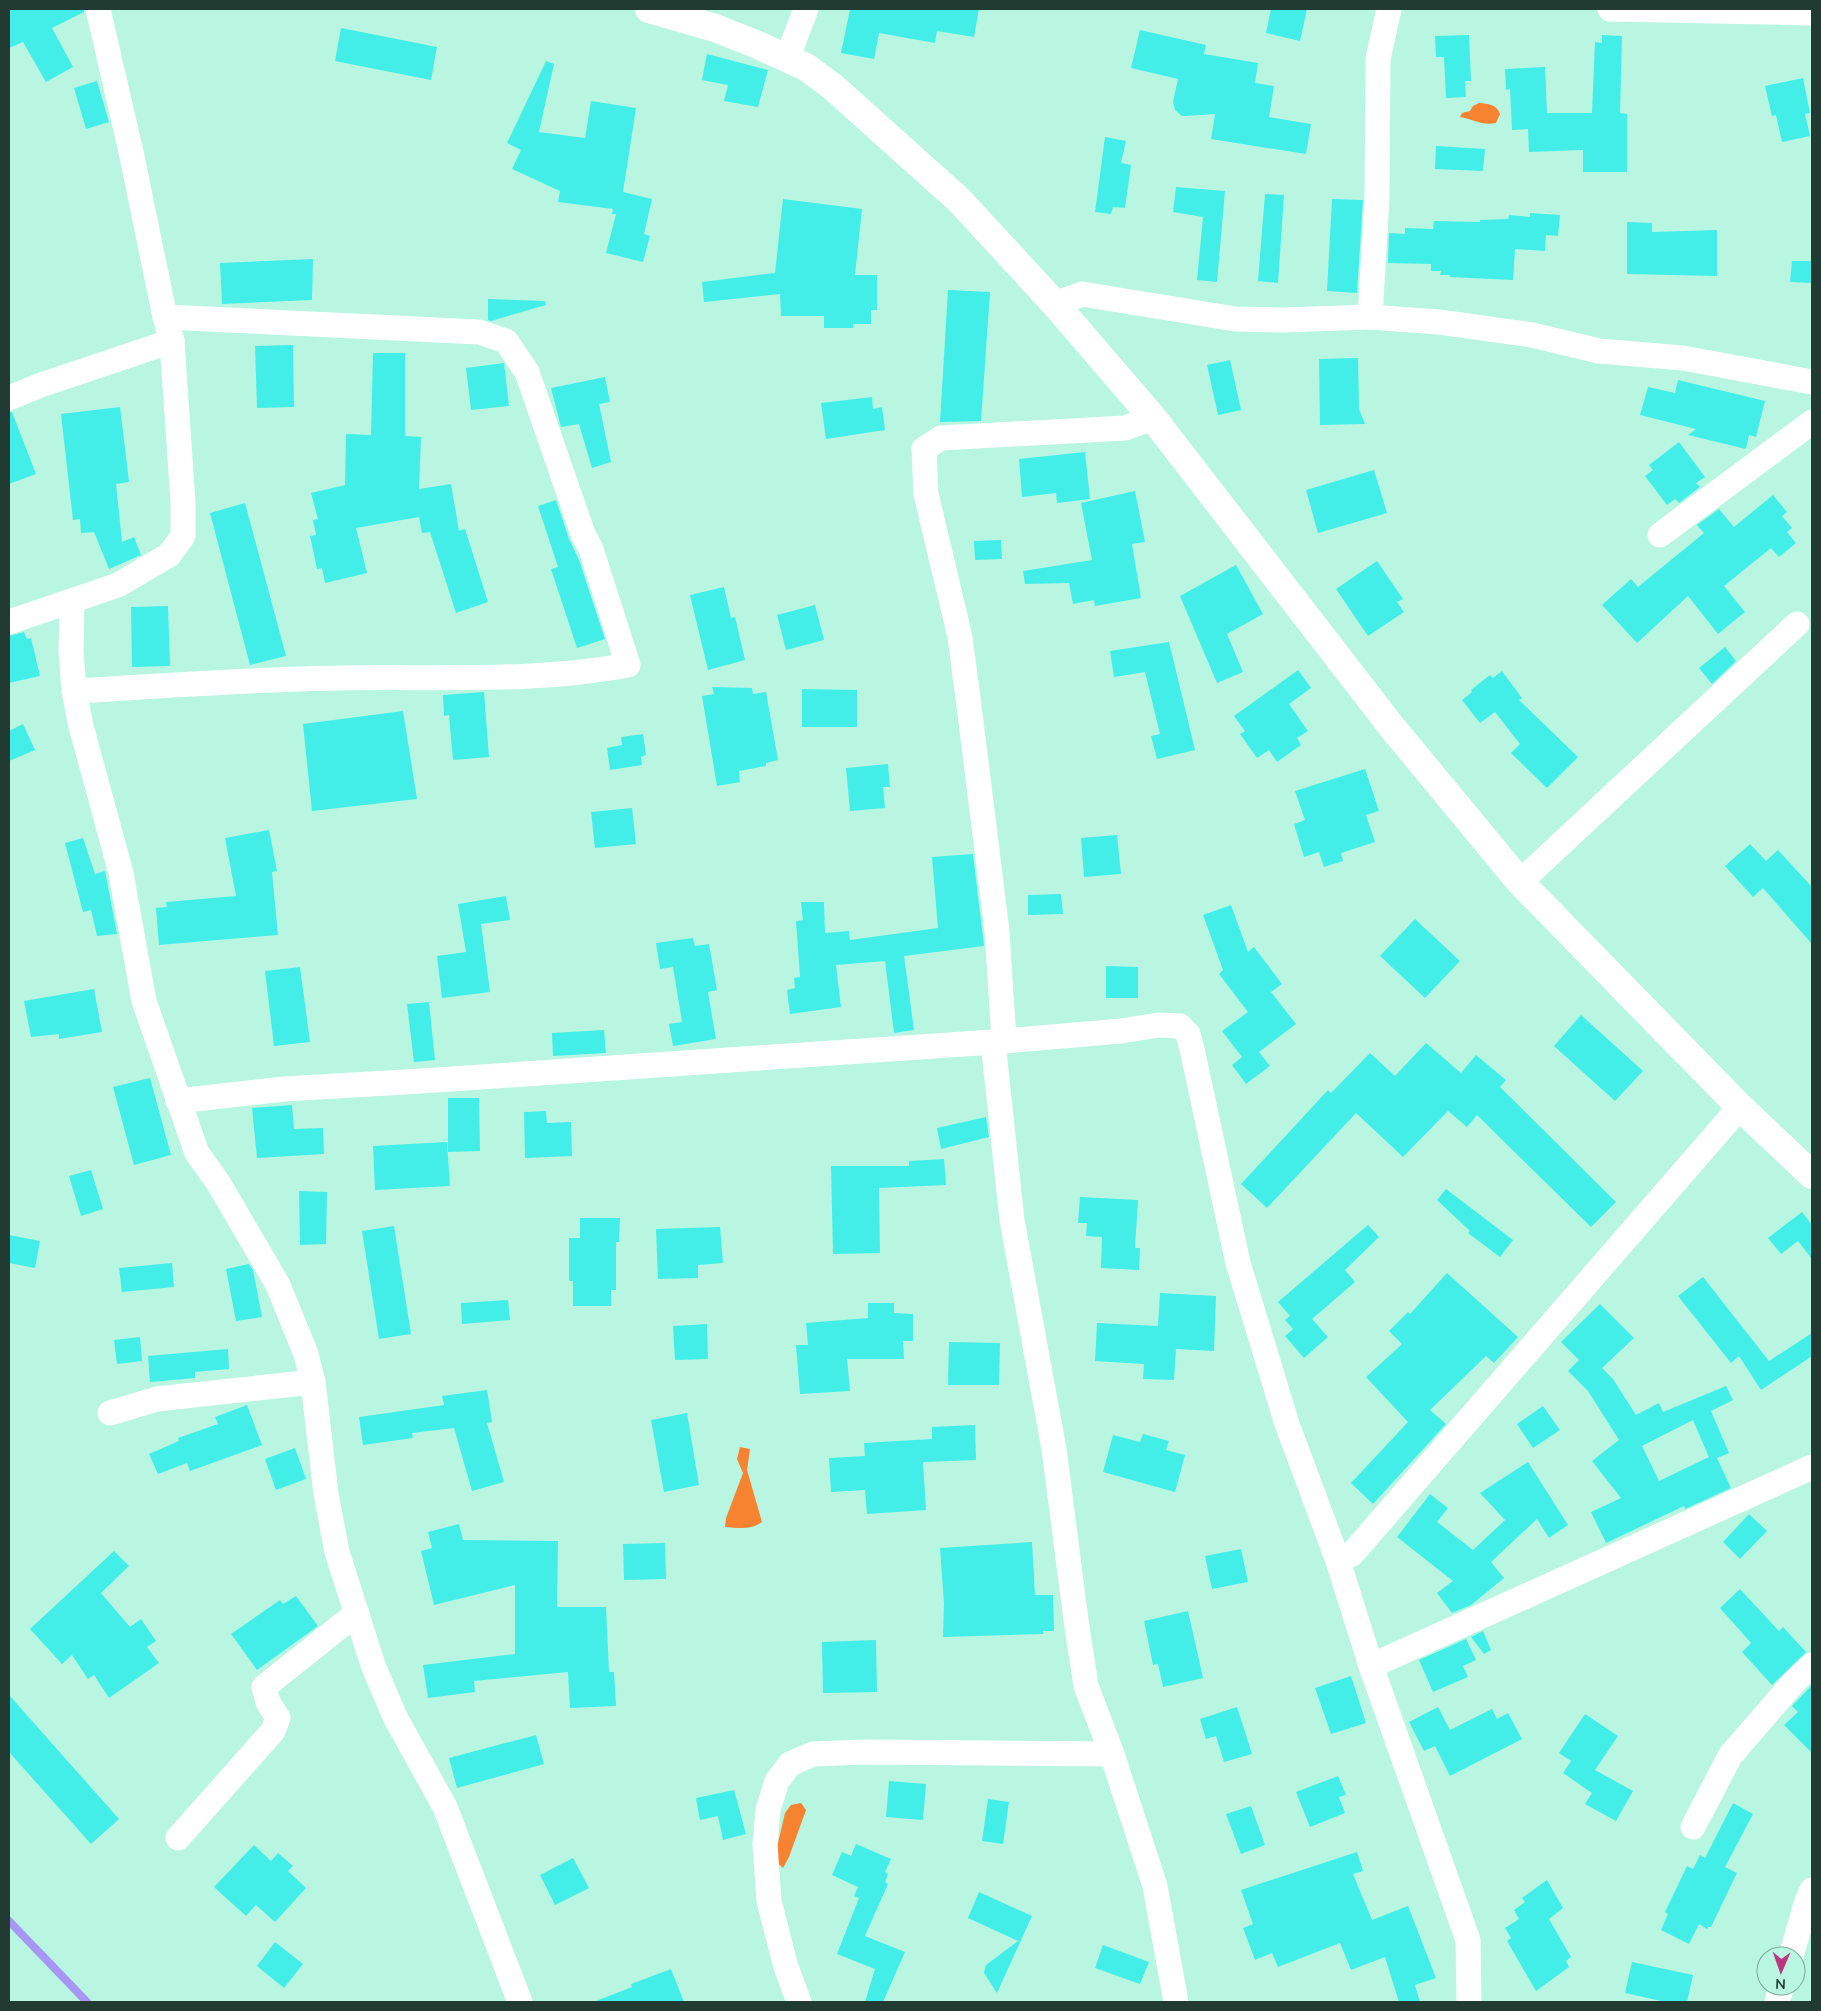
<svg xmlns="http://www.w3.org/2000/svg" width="1821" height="2011" font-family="Mulish,sans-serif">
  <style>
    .forest { fill: #f78330 }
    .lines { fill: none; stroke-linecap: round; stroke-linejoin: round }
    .stream { stroke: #a896f4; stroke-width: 8 }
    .building { fill: #44eee8; fill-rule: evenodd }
    .street { stroke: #fff; stroke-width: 25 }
    .secondary { stroke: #fff; stroke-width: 28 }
  </style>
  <rect width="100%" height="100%" fill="#b8f6e1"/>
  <g class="forest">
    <path d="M1479 103C1488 104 1497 104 1500 114L1496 123C1483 126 1472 119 1460 117L1462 113 1470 111 1473 106Z"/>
    <path d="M740 1447 750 1449 747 1470 762 1522C751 1530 739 1528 725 1527L726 1518 743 1473 737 1459Z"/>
    <polygon points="801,1803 806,1810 789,1857 783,1868 774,1860 785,1813 791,1805"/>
  </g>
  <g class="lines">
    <polyline class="stream" points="9,1921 87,2002"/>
  </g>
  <g class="building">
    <polygon points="9,9 84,9 84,12 52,28 73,67 46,82 23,42 9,48"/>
    <polygon points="850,9 979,9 974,37 937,31 935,43 879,33 874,59 841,53"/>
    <polygon points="1271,9 1307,9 1300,41 1266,33"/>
    <polygon points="341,28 437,47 431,80 335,61"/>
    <polygon points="1140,30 1206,45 1204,54 1258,63 1255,83 1274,86 1269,117 1311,124 1306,154 1211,139 1215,114 1186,116 1182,116 1175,110 1173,102 1178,79 1131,68"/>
    <polygon points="1469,35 1471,81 1465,81 1466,97 1446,98 1444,57 1436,57 1435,36"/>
    <polygon points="1602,35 1622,36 1620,113 1627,114 1627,172 1583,172 1583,150 1529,152 1528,129 1512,130 1510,89 1506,90 1505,69 1545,67 1547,113 1592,113 1595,42 1602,43"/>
    <polygon points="707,54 768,70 758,107 724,101 728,85 702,80"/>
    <polygon points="546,61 554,64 539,132 585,138 591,101 636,108 623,192 652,199 644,234 650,236 643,262 606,253 616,214 612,214 613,209 558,202 560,191 512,169 521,150 507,143"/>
    <polygon points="1803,78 1810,113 1805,114 1810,136 1782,142 1776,115 1772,116 1765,86"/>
    <polygon points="97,81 109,122 86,129 74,88"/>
    <polygon points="1105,137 1126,141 1121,163 1131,165 1125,208 1113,207 1111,214 1095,212"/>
    <polygon points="1436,146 1485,149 1483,171 1435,169"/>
    <polygon points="1176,187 1225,191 1217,282 1197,280 1203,217 1173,212"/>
    <polygon points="1265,194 1284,195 1278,283 1258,281"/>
    <polygon points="783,199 862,209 855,275 877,275 877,310 871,310 871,324 853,324 853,328 824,328 824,316 781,316 780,294 704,302 702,282 775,273"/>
    <polygon points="1332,199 1363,200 1357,293 1327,291"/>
    <polygon points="1530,213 1560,215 1558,236 1546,235 1545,251 1515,249 1513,280 1450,277 1450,275 1440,275 1441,271 1431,271 1431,264 1388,263 1389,233 1405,234 1405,228 1433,229 1434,221 1480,222 1480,220 1508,219 1509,215 1530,217"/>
    <polygon points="1627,222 1652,223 1652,232 1717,230 1717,276 1627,274"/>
    <polygon points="313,259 312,300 222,304 220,263"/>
    <polygon points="1792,261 1812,261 1812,283 1790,282"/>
    <polygon points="948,290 990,292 981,421 940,422"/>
    <polygon points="488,299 545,301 546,305 491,321 488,320"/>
    <polygon points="293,345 294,407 257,408 255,346"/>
    <polygon points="373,353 405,353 405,436 421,437 419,489 451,484 459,531 465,529 488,602 456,613 430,532 422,533 419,517 356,528 367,573 325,583 322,568 317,569 310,536 316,535 313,520 318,519 311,493 345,485 346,434 371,435"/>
    <polygon points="1358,358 1359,409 1365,424 1320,425 1319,359"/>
    <polygon points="1230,360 1241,410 1218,415 1207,365"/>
    <polygon points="504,363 509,406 471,410 466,368"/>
    <polygon points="605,377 610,402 599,404 611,462 592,468 579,424 561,427 551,388"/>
    <polygon points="1678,380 1765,401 1756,437 1749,435 1746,449 1688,435 1696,429 1640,415 1648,387 1675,393"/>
    <polygon points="872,397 873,409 882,407 885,430 826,439 821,403"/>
    <polygon points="120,407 129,482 116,484 122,542 134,537 141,555 109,569 94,532 81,533 80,519 73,520 61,414"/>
    <polygon points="9,412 12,412 36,474 9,484"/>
    <polygon points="1679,442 1705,477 1696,483 1700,487 1679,503 1675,499 1667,505 1645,476 1653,470 1649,465"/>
    <polygon points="1085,452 1090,499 1057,503 1056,493 1022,497 1019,459"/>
    <polygon points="1374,470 1387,513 1318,533 1306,490"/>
    <polygon points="1135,491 1145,542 1132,544 1141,598 1095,606 1094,600 1073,604 1069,583 1025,584 1023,571 1092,560 1081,503"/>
    <polygon points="1773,495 1787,512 1782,516 1792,528 1787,532 1796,543 1779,557 1771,548 1724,586 1745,612 1718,634 1688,596 1637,643 1602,605 1631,579 1638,587 1704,533 1697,525 1719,509 1734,527"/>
    <polygon points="556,500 569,539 579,560 605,639 577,648 551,569 558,567 538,506"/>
    <polygon points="245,503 286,656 250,665 210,513"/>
    <polygon points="1001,540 1002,559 975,560 974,541"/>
    <polygon points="1377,561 1403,599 1397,602 1404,612 1368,636 1336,589"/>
    <polygon points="1236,565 1263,614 1227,634 1243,672 1217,683 1180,596"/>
    <polygon points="724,587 731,618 735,617 745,660 708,670 690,595"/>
    <polygon points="815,605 824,640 786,650 777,615"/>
    <polygon points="168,606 170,666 132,667 131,607"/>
    <polygon points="24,632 27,639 31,638 40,676 9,683 9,636"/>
    <polygon points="1169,642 1195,750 1157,759 1151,736 1160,734 1145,672 1114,677 1110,651"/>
    <polygon points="1725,647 1736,661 1712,684 1699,668"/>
    <polygon points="1298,670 1311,688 1289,704 1308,731 1297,738 1301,745 1277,762 1269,750 1257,758 1240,734 1245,731 1234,716"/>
    <polygon points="1502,671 1522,698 1519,700 1578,757 1547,788 1511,753 1520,744 1495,712 1480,723 1462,700 1472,692 1471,690 1490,675 1493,678"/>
    <polygon points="712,687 752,688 753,694 766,692 778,760 766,763 766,766 739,771 740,782 717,786 702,696 714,694"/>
    <polygon points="802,689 857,690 857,727 802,727"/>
    <polygon points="484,692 489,757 453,760 449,715 444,716 443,695"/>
    <polygon points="403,711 417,799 312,811 303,724"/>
    <polygon points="23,724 35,750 9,761 9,731"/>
    <polygon points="643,734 646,755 641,757 642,765 610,770 607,748 622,745 621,737"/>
    <polygon points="888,764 890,787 883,787 885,808 850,811 846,768"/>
    <polygon points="1365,769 1379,811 1366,815 1375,842 1341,853 1343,861 1324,867 1319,852 1304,857 1294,824 1305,820 1295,791"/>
    <polygon points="632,808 636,844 595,848 591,812"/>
    <polygon points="269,830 277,871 272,872 278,935 159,945 156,908 167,907 166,902 236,896 225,838"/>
    <polygon points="1117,835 1121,874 1084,877 1081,838"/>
    <polygon points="83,838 95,874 105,871 117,934 97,936 91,910 83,912 65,843"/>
    <polygon points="1750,844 1766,861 1778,850 1812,887 1812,944 1763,888 1753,897 1725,866"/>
    <polygon points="973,854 984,946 904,956 914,1030 894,1033 885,961 836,965 841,1007 790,1014 787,990 795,988 794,978 800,977 796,921 803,920 801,902 824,902 825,933 849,931 850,940 938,928 932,857"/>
    <polygon points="1061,894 1063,914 1028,915 1028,895"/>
    <polygon points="506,896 510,920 481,924 490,992 442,998 437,956 466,952 458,904"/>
    <polygon points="1231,905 1248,952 1254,947 1282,984 1271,992 1296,1024 1259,1052 1270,1066 1246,1084 1232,1065 1242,1057 1222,1031 1248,1012 1219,974 1223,970 1203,915"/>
    <polygon points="1415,919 1460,961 1425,998 1380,956"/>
    <polygon points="693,938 695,946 709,944 717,990 708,992 716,1039 673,1046 669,1024 682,1022 673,967 660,969 656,943"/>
    <polygon points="1106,966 1138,967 1138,998 1106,998"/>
    <polygon points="300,967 310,1042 274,1046 265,971"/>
    <polygon points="94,989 102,1032 59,1039 59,1034 31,1037 24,1001"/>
    <polygon points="429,1002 435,1060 414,1062 407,1004"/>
    <polygon points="1581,1015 1643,1071 1615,1101 1554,1046"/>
    <polygon points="604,1030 606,1053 553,1056 552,1033"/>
    <polygon points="1426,1043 1461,1073 1476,1055 1506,1080 1500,1087 1616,1202 1591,1227 1477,1115 1467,1127 1448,1111 1403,1157 1356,1113 1267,1208 1241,1184 1328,1090 1331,1093 1370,1053 1395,1076"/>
    <polygon points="150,1078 171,1155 134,1165 113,1087"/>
    <polygon points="448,1098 479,1098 480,1151 448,1152"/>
    <polygon points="292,1105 294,1129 323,1128 324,1154 257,1158 252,1108"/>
    <polygon points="546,1111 547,1123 571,1122 572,1156 525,1158 524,1112"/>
    <polygon points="986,1117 989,1137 941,1149 937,1128"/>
    <polygon points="447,1142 450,1186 375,1190 373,1146"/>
    <polygon points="944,1159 946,1185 879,1188 880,1253 833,1254 831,1166 909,1166 909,1161"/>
    <polygon points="91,1170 103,1209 81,1216 69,1176"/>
    <polygon points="1446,1189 1513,1240 1500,1257 1468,1233 1470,1231 1437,1200"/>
    <polygon points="299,1191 327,1192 326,1244 300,1245"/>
    <polygon points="1080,1197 1138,1200 1135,1248 1140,1248 1139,1270 1101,1268 1102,1237 1086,1236 1087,1223 1078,1223"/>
    <polygon points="1802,1212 1812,1225 1812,1259 1798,1241 1781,1254 1768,1238"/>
    <polygon points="580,1218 620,1218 619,1242 616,1242 616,1290 611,1290 611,1306 573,1306 573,1281 569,1281 569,1238 580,1238"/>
    <polygon points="1368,1225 1379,1237 1345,1270 1355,1282 1312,1319 1328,1337 1304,1358 1285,1336 1293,1329 1285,1320 1290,1316 1278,1302"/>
    <polygon points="394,1226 411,1334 379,1339 362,1231"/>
    <polygon points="720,1227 723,1263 698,1265 698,1278 658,1279 656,1229"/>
    <polygon points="9,1235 40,1241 35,1268 9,1263"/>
    <polygon points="172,1263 174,1287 122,1292 119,1268"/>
    <polygon points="249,1264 253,1270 262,1317 236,1321 226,1269"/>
    <polygon points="1447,1273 1518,1337 1494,1363 1486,1356 1430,1410 1446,1424 1373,1504 1351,1483 1408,1422 1366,1377 1402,1344 1389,1331 1408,1312 1410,1314"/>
    <polygon points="1703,1277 1769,1361 1812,1333 1812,1356 1761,1390 1739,1356 1731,1363 1678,1296"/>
    <polygon points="1160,1293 1216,1296 1214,1351 1176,1349 1174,1380 1143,1379 1144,1364 1095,1361 1097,1323 1158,1326"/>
    <polygon points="508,1300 510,1320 462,1324 461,1303"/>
    <polygon points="868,1303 894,1303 894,1313 913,1314 913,1341 903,1341 904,1359 847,1359 850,1391 800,1394 796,1345 808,1345 806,1323 868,1318"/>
    <path d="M1600 1304 1634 1338 1602 1368 1613 1379 1636 1415 1659 1403 1663 1412 1726 1386 1733 1400 1711 1411 1729 1453 1717 1458 1731 1488 1685 1509 1684 1506 1606 1543 1591 1512 1621 1498 1592 1461 1619 1440 1588 1391 1568 1371 1579 1360 1561 1342ZM1693 1420 1709 1457 1659 1481 1642 1446Z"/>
    <polygon points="707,1324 708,1359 675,1360 673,1326"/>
    <polygon points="140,1337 142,1361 117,1364 114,1340"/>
    <polygon points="949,1342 1000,1343 999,1385 948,1385"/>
    <polygon points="228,1349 229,1369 195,1372 195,1378 150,1382 148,1356"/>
    <polygon points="487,1390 492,1422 487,1423 504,1482 472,1491 454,1428 412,1433 413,1438 363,1445 359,1417 444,1405 442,1396"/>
    <polygon points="247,1405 262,1445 190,1471 187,1463 158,1474 149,1454 179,1441 178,1438 218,1424 215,1417"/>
    <polygon points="1543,1406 1560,1430 1533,1448 1517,1424"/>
    <polygon points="687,1413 699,1485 664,1492 651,1420"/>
    <polygon points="975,1425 976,1460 923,1462 926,1510 867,1514 865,1490 831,1492 829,1458 865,1456 864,1443 932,1439 932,1427"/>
    <polygon points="1143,1434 1169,1441 1166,1450 1185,1455 1175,1492 1103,1472 1113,1435 1140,1442"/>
    <polygon points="295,1448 306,1479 276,1490 265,1459"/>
    <polygon points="1528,1462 1568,1525 1549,1538 1537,1519 1491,1562 1504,1578 1471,1605 1452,1613 1437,1593 1453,1581 1397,1537 1430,1494 1448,1508 1437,1522 1473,1550 1505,1520 1480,1493"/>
    <polygon points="1749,1514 1767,1531 1740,1559 1723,1542"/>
    <polygon points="459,1524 463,1540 558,1541 557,1607 606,1607 609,1672 614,1672 616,1706 570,1708 568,1672 474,1681 475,1692 428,1698 423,1665 515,1654 515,1585 434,1605 421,1551 432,1548 428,1532"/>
    <polygon points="1032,1542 1035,1595 1053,1595 1054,1631 1043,1631 1043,1634 943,1637 944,1603 940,1548"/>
    <polygon points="665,1543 666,1579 624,1580 623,1544"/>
    <polygon points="1241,1549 1248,1582 1212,1589 1205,1556"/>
    <polygon points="114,1551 129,1566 101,1593 130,1627 141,1619 156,1641 147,1647 159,1663 109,1698 94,1675 88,1679 72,1655 62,1664 30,1629"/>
    <polygon points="1740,1589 1779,1631 1783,1627 1806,1652 1772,1685 1742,1652 1751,1643 1720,1608"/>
    <polygon points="296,1596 318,1626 257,1670 231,1634 280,1600 283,1604"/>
    <polygon points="1188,1611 1203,1678 1163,1687 1158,1664 1153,1665 1144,1621"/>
    <polygon points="1483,1631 1491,1650 1484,1654 1471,1637"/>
    <polygon points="1466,1639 1476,1660 1463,1666 1468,1677 1433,1692 1419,1660"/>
    <polygon points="876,1640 877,1692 823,1693 822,1642"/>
    <polygon points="1351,1676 1366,1723 1331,1734 1315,1688"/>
    <polygon points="1812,1685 1812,1753 1784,1725 1798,1712 1792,1706"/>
    <polygon points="9,1695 119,1819 91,1844 9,1752"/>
    <polygon points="1237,1707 1252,1754 1224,1762 1216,1736 1206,1739 1200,1719"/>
    <polygon points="1438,1707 1450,1730 1492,1709 1497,1719 1508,1713 1522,1739 1450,1776 1435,1746 1424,1751 1409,1722"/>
    <polygon points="1585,1714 1618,1736 1595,1770 1633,1791 1616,1821 1585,1804 1592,1793 1563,1773 1571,1761 1559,1753"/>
    <polygon points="536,1735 544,1764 457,1788 449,1758"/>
    <polygon points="1338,1776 1346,1795 1339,1797 1345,1813 1310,1827 1296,1792"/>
    <polygon points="889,1781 926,1784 923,1820 886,1817"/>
    <polygon points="734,1790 746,1834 723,1840 718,1816 700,1820 696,1798"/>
    <polygon points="988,1799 1009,1802 1003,1844 982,1841"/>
    <polygon points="1733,1803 1753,1814 1725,1867 1737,1873 1711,1927 1708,1927 1707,1929 1699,1924 1689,1944 1661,1930 1668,1914 1665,1912 1687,1866 1693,1869 1700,1855 1705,1858"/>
    <polygon points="1251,1806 1265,1845 1241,1854 1226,1814"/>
    <polygon points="856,1844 891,1859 885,1872 888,1874 885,1882 888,1884 865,1936 905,1952 883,2002 865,2002 875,1969 837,1954 859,1898 854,1896 858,1887 832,1875 842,1852 851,1856"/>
    <polygon points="254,1845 271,1861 278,1853 293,1866 288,1871 306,1888 275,1922 256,1905 246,1916 214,1887"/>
    <polygon points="1357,1852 1363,1871 1353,1874 1372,1920 1408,1906 1436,1978 1415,1985 1420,2002 1399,2002 1385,1957 1351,1970 1340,1943 1278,1967 1272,1953 1255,1960 1243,1928 1253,1924 1241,1890"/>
    <polygon points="573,1858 589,1888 555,1905 540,1875"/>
    <polygon points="1547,1880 1563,1908 1549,1919 1571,1957 1566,1961 1569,1967 1536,1991 1507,1941 1511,1938 1505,1928 1519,1919 1514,1910 1525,1902 1522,1898"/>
    <polygon points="979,1892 1032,1916 997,1993 984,1973 986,1965 1018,1941 968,1918"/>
    <polygon points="275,1942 303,1964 284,1988 257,1966"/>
    <polygon points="1103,1945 1149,1962 1140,1984 1095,1968"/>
    <polygon points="1632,1962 1693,1975 1687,2002 1666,2002 1625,1993"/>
    <polygon points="671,1969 684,2002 596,2002 596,2001 632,1987 631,1984"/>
  </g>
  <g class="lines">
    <g class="street">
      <polyline points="1389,9 1378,59 1377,199 1370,317 1439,322 1532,335 1599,351 1683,358 1812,382"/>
      <polyline points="1610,9 1812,13"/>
      <polyline points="787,59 806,9"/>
      <polyline points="1055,304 1082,294 1235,319 1283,320 1370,317"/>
      <polyline points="9,398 41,385 172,341"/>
      <polyline points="1660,535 1812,422"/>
      <polyline points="72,602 71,651 74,691 81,726 121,873 144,1001 197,1153 219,1184 278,1285 306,1354 313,1382 326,1494 337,1552 373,1665 395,1717 445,1807 520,2002"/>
      <polyline points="9,622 118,585 169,555 183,536 183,503 172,341 165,317 131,152 98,9"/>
      <path d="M74 691C163 686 251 679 340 678 435 676 533 683 628 665L591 549 583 534 527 372 506 341 479 332 165 317"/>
      <polyline points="1520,882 1797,624"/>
      <polyline points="1004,1040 997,931 969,706 960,637 926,494 924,449 941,438 1125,428 1153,418"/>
      <polyline points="993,1042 1012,1220 1054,1449 1076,1620 1086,1686 1112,1754 1155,1886 1176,2002"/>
      <polyline points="178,1101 284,1089 422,1081 993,1042 1121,1031 1159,1025 1180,1026 1188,1034 1192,1049 1238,1263 1287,1424 1338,1561 1371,1666 1468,1940 1469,2002"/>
      <polyline points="110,1413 157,1399 313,1382"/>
      <polyline points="1338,1561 1352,1554 1740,1107"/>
      <polyline points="1371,1666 1812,1467"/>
      <polyline points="1693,1827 1730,1756 1793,1683 1812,1665"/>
      <polyline points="178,1838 273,1731 278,1718 268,1702 264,1687 357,1613"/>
      <polyline points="1791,1956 1807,1901 1812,1890"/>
      <polyline points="799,2002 786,1967 769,1901 765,1844 768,1810 777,1781 790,1764 813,1754 865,1752 1112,1754"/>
      <polyline points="1777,2002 1782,1986"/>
    </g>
    <polyline class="secondary" points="649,9 715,28 758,45 806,67 833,87 959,200 1055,304 1153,418 1391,726 1520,882 1740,1107 1812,1175"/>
  </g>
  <rect width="1821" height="2011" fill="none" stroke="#213a32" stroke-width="20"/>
  <g transform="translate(1781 1971) rotate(182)"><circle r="24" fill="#b8f6e1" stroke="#7cab9b"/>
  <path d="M0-4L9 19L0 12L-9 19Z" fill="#ba377e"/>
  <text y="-8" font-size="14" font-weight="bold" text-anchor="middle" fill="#213a32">N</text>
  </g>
</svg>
